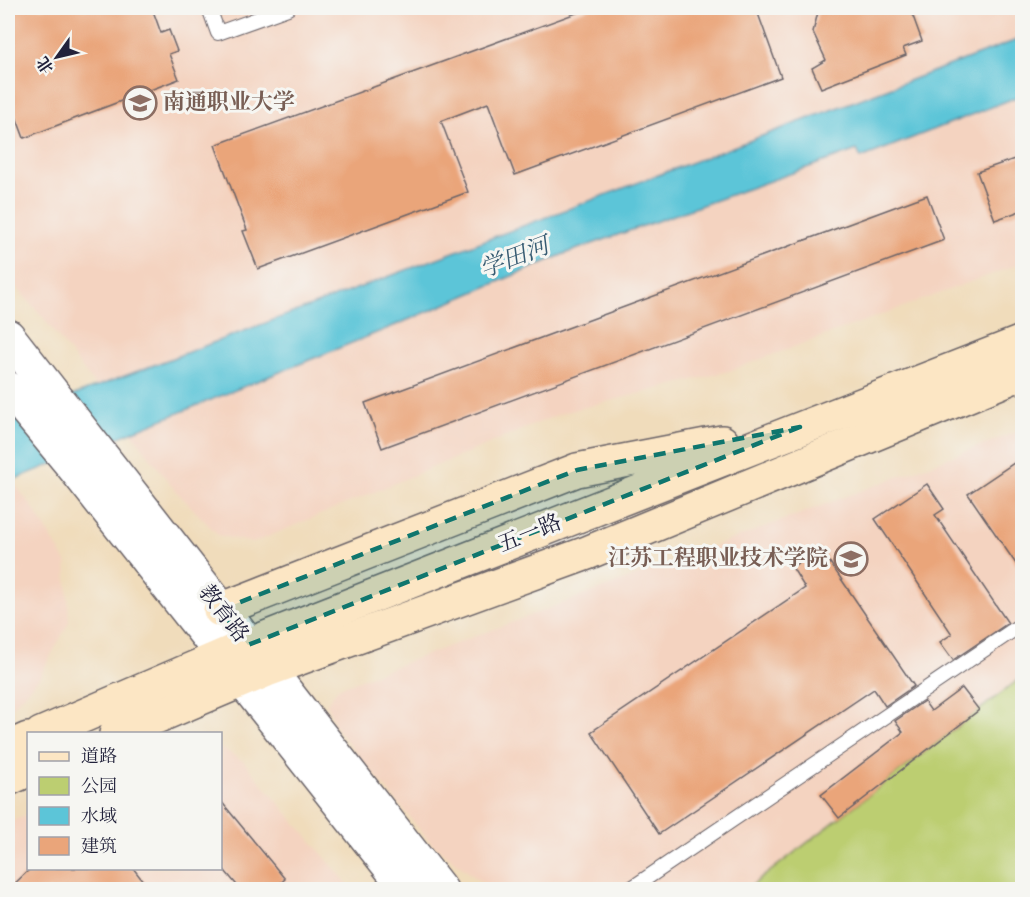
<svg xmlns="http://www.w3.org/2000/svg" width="1030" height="897" font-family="'Old Standard TT','Noto Serif SC',serif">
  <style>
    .built { fill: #f4d3c0 }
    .green { fill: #bcce71; stroke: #6f7856; stroke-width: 1.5 }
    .water { fill: #5cc5d8; stroke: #3f748a; stroke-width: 1.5 }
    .building { fill: #eaa57a }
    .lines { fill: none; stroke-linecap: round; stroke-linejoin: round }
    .service-casing { stroke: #6a6368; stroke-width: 16 }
    .tertiary-casing { stroke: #6a6368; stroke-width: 36 }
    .secondary-casing { stroke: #6a6368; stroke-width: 36 }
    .service { stroke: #fff; stroke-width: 14 }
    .tertiary { stroke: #fff; stroke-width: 33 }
    .secondary { stroke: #fce6c4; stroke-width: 33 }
    .marked { fill: #0f766e; fill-opacity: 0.2; stroke: #0f766e; stroke-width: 4.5; stroke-dasharray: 12 8; stroke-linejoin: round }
    .labels { text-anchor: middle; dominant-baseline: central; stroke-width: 6; stroke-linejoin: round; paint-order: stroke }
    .education-label { font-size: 22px; font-weight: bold; fill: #785e54; stroke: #f6f6f2; text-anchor: start }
    .street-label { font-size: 22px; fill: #22223b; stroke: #f6f6f2 }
    .water-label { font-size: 24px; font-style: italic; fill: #365b72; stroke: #f6f6f2 }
  </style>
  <rect width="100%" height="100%" fill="#f6f6f2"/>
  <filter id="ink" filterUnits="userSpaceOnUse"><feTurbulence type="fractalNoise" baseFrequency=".0167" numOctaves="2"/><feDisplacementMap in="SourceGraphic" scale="12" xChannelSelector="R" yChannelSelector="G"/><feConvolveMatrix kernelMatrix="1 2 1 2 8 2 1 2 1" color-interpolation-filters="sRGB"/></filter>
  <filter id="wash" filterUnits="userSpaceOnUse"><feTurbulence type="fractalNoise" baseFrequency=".008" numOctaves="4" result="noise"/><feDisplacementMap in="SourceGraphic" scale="24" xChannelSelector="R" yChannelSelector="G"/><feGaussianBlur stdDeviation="1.35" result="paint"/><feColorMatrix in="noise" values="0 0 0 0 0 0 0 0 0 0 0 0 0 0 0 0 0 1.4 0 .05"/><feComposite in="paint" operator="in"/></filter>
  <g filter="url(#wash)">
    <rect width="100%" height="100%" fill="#f0dcbb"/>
    <g class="built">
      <polygon points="8,8 1022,8 1022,263 729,371 562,413 253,543 218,535 175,490 42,316 8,278"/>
      <polygon points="1022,430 1022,889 490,889 431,843 336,728 327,703 338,688"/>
      <polygon points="12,481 32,506 66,562 69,622 39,678 8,711 8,482"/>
      <polygon points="221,748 243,761 352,889 8,889 8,823 28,814 28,868 220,868"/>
    </g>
    <polygon class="green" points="1022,677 1022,889 746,890"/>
    <polygon class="water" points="1022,38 1022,95 861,158 857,150 564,254 396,325 8,482 8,420"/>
    <g id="blocks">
      <g class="building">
        <polygon points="8,8 152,8 161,33 169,30 177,51 169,54 179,79 24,138 8,95"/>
        <polygon points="590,8 756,8 781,77 515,175 488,103 441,121 468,192 258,269 243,231 247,230 215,145"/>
        <polygon points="819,8 910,8 922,41 903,48 906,55 821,88 812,68 826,60 813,32"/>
        <polygon points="1023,156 1023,210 995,220 977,172"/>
        <polygon points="927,195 944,240 382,448 365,403"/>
        <polygon points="1023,457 1023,574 968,494"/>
        <polygon points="927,484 944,509 935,515 1008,623 953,660 940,642 952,634 875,519"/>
        <polygon points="820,548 914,686 885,706 874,689 659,834 591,732 805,588 792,567"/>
        <polygon points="962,688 979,710 839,818 821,795 903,732 895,721 924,701 931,711"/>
        <polygon points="220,800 285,879 273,890 241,890 220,865"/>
        <polygon points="31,868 133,868 150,890 8,890"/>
      </g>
    </g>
  </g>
  <g filter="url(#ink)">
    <use href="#blocks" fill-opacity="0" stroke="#6a6368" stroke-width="1.5"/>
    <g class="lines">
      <g class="service-casing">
        <g id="service">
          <polyline points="209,8 218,33 288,8"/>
          <polyline points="629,890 1022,624"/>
        </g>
      </g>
      <g class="tertiary-casing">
        <g id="tertiary">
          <polyline points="8,336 441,890"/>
          <polyline points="8,388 75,469 408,890"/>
        </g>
      </g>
      <g class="secondary-casing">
        <g id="secondary">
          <polyline points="220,610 577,470 722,442"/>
          <polyline points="41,734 248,645 1022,342"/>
          <polyline points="116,734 267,670 587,553 1022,373"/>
          <polyline points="8,748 28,739"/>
          <polyline points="8,779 28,770"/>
        </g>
      </g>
      <use href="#service" class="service"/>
      <use href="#tertiary" class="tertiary"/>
      <use href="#secondary" class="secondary"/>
    </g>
  </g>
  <path class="marked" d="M800 427 248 645 220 610 577 470Z"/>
  <defs>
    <g id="university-ring" transform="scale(1.725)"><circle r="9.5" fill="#f6f6f2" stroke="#8d6e63" stroke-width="1.5"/><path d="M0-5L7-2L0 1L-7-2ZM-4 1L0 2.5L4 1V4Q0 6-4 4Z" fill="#8d6e63"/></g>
  </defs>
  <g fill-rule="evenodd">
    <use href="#university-ring" x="140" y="103"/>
    <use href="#university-ring" x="851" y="559"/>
  </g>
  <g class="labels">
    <g class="education-label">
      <text x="163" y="103">南通职业大学</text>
      <text x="828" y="559" text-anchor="end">江苏工程职业技术学院</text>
    </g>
    <g class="street-label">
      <text transform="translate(530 534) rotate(-22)">五一路</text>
      <text transform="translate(223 614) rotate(52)">教育路</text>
    </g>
    <g class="water-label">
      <text transform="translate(515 259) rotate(-21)">学田河</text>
    </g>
  </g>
  <rect width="1030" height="897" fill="none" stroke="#f6f6f2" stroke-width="30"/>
  <rect x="27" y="732" width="195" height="138" fill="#f6f6f2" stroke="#a1a1a9" stroke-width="1.5"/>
  <rect x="39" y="752" width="30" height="9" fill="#fce6c4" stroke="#a1a1a9" stroke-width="1.5"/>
  <text x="81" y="762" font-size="18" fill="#22223b">道路</text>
  <rect x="39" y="777" width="30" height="18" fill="#bcce71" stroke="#a1a1a9" stroke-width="1.5"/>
  <text x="81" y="792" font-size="18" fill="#22223b">公园</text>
  <rect x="39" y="807" width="30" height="18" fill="#5cc5d8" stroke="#a1a1a9" stroke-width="1.5"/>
  <text x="81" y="822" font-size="18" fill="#22223b">水域</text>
  <rect x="39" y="837" width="30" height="18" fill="#eaa57a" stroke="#a1a1a9" stroke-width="1.5"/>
  <text x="81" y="852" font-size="18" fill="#22223b">建筑</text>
  <g transform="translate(57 57) rotate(236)" stroke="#f6f6f2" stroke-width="4.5" paint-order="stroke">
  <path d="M0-4.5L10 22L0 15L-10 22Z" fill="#22223b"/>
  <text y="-9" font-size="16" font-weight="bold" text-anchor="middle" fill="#22223b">北</text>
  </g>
</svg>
